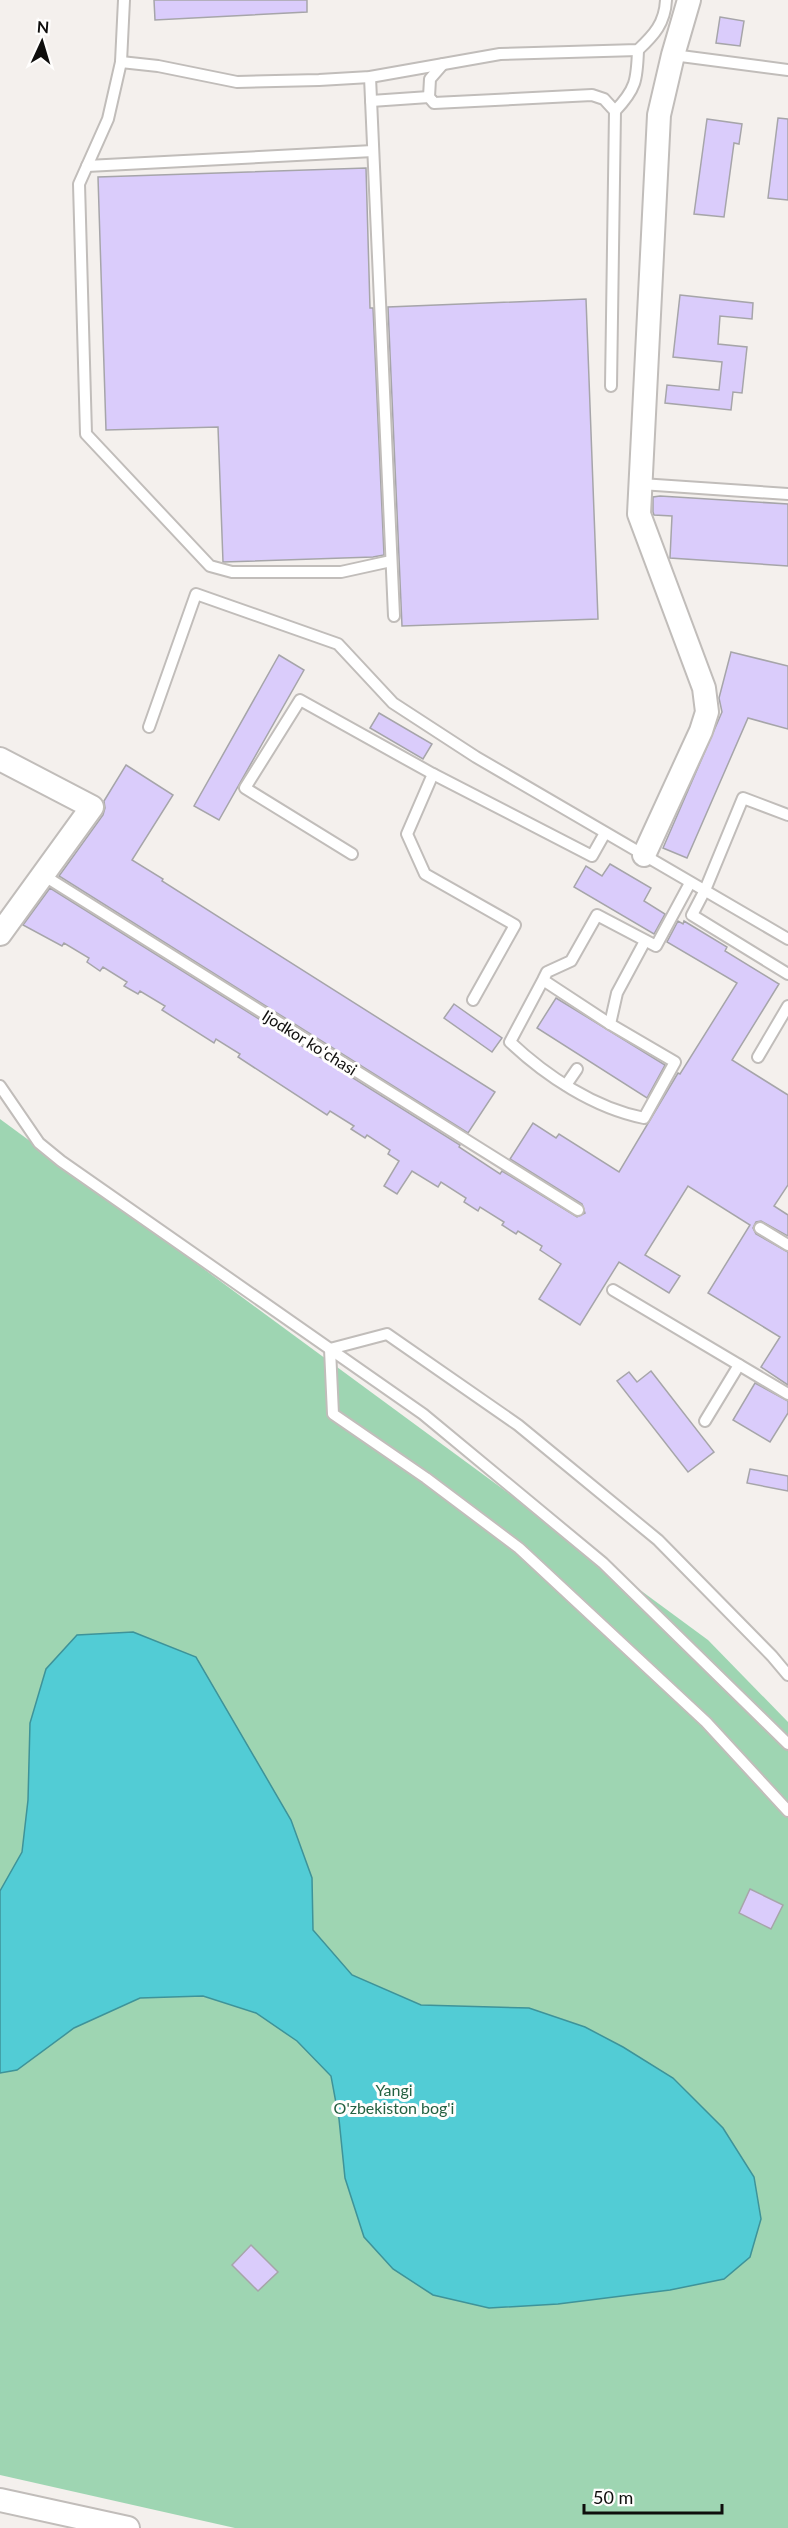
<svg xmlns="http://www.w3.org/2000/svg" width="788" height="2528" font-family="Lato,sans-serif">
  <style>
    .green { fill: #9ed5b2 }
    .water { fill: #52ccd5; stroke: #3e9399; stroke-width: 1.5 }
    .building { fill: #daccfb; stroke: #a6a5a9; stroke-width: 1.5 }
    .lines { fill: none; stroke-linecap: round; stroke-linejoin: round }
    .lane-casing { stroke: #c1bdba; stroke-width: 14 }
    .street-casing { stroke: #c1bdba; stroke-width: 26 }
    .lane { stroke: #fff; stroke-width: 10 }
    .street { stroke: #fff; stroke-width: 22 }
    .labels { text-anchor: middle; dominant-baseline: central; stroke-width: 6; stroke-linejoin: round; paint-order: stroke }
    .street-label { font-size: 16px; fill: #0f0e0d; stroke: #fffefd }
    .park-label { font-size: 16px; fill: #246141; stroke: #fffefd }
  </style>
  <rect width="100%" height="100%" fill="#f4f0ed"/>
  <polygon class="green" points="0,1119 708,1640 788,1722 788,2528 235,2528 0,2475"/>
  <polygon class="water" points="133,1632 196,1657 291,1820 312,1878 313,1930 352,1975 421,2005 529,2008 585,2027 623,2047 673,2078 723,2128 754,2177 761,2219 750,2257 724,2279 670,2290 558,2304 489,2308 433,2295 393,2269 364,2237 345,2178 339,2119 331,2076 297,2041 256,2013 203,1996 140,1998 74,2028 17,2070 0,2073 0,1891 22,1852 28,1800 30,1723 46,1669 77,1635"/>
  <g class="building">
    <polygon points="154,0 307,0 307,12 155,20"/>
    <polygon points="720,17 744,21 740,46 716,43"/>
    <polygon points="778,118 788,119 788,200 768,198"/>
    <polygon points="707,119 742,124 739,144 734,143 724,217 694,214"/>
    <polygon points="366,168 370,308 373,308 384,555 373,557 223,562 218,427 106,430 98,177"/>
    <polygon points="680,295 753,303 752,319 720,316 718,344 747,347 742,393 733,392 731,410 665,403 667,385 719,390 722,362 673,357"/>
    <polygon points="586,299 598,619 402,626 388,307"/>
    <polygon points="660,496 788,504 788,566 670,558 672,516 654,515 653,512 653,497"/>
    <polygon points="731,652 788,666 788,729 748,718 687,858 663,848 722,712 719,698"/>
    <polygon points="279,655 304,670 219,820 194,806"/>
    <polygon points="379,713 432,744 423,759 370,728"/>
    <polygon points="126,765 173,795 132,860 163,879 162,881 495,1092 468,1133 59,876 103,815 105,808 104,801"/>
    <polygon points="610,864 651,888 644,901 665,914 654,934 574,887 586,866 602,876"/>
    <polygon points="50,888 460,1145 459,1147 500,1174 502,1171 577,1217 585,1213 582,1204 510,1159 533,1123 556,1138 559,1134 619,1172 678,1073 680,1074 737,983 667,942 678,921 683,924 684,921 727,947 725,951 779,984 732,1060 788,1095 788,1185 774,1206 788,1215 788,1236 761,1221 756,1222 753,1228 756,1234 788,1252 788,1385 761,1367 780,1337 708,1293 750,1225 688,1186 645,1255 680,1276 669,1293 619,1262 580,1325 539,1299 561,1264 540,1250 542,1246 518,1231 516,1234 502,1225 504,1222 480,1207 478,1211 464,1202 466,1198 441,1182 438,1187 412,1171 397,1194 384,1186 399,1161 388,1154 390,1150 367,1135 365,1138 351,1129 354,1126 330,1111 327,1115 238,1057 240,1054 216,1039 214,1043 162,1010 165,1006 140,991 138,994 124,986 127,982 103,967 100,971 87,962 89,958 64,943 62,946 23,925"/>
    <polygon points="556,998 665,1065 647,1098 537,1028"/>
    <polygon points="454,1004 502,1038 492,1052 444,1018"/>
    <polygon points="651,1371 714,1452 688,1472 617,1381 629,1372 637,1382"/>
    <polygon points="755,1383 788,1401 788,1413 770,1442 733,1420"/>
    <polygon points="750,1469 788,1476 788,1491 747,1483"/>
    <polygon points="750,1889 783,1905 771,1929 739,1913"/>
    <polygon points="251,2245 278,2272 258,2291 232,2265"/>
  </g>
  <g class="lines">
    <g class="lane-casing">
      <g id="lane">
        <polyline points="124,0 121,62 108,119 79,184 86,434 210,566 232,572 341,572 391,561"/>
        <polyline points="673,55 788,70"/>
        <path d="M121 62 158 66 237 82 319 80 370 77 500 54 638 50C654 35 665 23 666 0"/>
        <polyline points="443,64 430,79 429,97 434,103 592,95 604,99 615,111"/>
        <polyline points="370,77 394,616"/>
        <polyline points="371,101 429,97"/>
        <polyline points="87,166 373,151"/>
        <path d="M611 386 615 111C636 89 637 80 638 50"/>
        <polyline points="641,484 788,494"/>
        <polyline points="149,727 196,594 338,644 393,703 476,757 788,939"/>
        <polyline points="433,774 407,834 425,874 515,925 473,1000"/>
        <polyline points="788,815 743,798 705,890 692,915 788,974"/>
        <polyline points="352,854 245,788 300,700 433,774 592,856 605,833"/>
        <polyline points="43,875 578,1210"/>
        <path d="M543 980 610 1024 675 1062 644 1118C594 1108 546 1076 510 1042L543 980 547 972 571 961 597 915 656 946 690 883"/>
        <polyline points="610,1024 617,993 645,941"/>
        <polyline points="758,1057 788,1006"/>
        <polyline points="566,1085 577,1069"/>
        <polyline points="0,1086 39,1143 61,1161 423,1414 603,1563 788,1744"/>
        <polyline points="760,1228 788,1245"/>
        <polyline points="613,1290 788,1394"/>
        <polyline points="705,1421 739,1365"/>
        <polyline points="788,1675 772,1656 658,1540 518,1425 387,1334 330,1349 333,1414 426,1478 519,1548 706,1722 788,1811"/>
      </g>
    </g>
    <g class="street-casing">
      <g id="street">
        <polyline points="0,759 92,807 0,934"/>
        <polyline points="644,855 701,731 707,712 704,688 639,514 659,115 673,55 689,0"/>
        <polyline points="0,2500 128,2528"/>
      </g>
    </g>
    <use href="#lane" class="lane"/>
    <use href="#street" class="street"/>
  </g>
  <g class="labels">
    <g class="street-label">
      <text transform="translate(310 1042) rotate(32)">Ijodkor koʻchasi</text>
    </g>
    <g class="park-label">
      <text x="394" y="2089">Yangi<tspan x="394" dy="18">O'zbekiston bog'i</tspan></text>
    </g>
  </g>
  <g transform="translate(42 42) rotate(4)" stroke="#fffefd" stroke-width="4.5" paint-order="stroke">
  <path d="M0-4.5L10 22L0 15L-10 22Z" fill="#0f0e0d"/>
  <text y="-9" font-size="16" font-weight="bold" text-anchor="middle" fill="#0f0e0d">N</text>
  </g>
  <path d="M584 2504v9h138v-9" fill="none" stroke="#0f0e0d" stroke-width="3"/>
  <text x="593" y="2504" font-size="18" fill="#0f0e0d" stroke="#fffefd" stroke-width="4.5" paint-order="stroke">50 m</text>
</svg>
